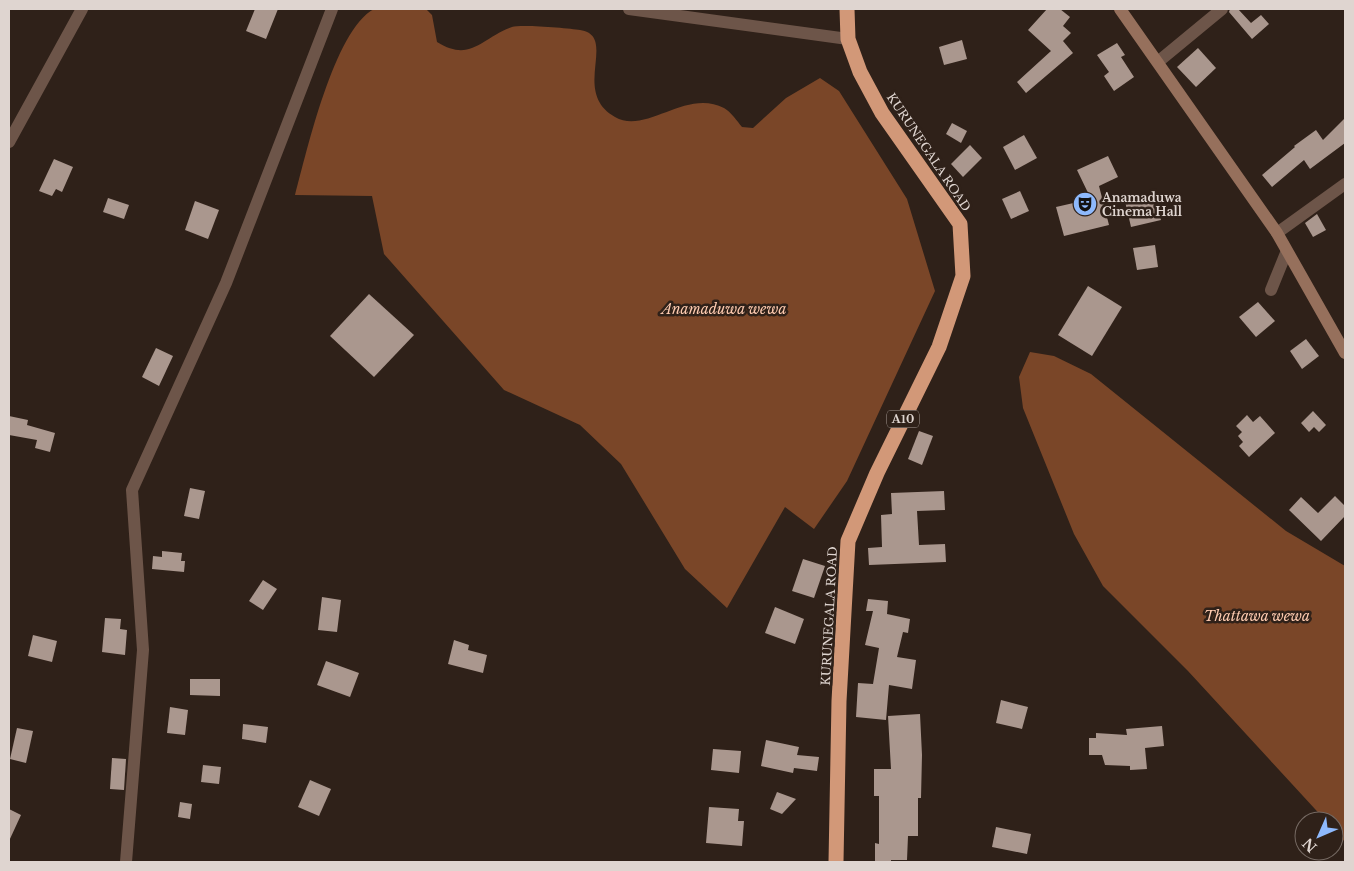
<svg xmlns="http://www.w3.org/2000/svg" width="1354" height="871" font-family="'Libre Baskerville',serif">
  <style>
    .water { fill: #7a4628 }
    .building { fill: #aa978e }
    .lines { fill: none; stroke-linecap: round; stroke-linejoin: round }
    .street { stroke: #6d5549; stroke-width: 12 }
    .secondary { stroke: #96705c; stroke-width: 12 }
    .highway { stroke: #d29878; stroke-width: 15 }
    .labels { text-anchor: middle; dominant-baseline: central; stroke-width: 5; stroke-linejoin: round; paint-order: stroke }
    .shield { fill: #2f2119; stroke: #aa9f99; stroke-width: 1 }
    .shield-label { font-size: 11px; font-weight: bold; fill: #dfd5d0 }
    .street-label { font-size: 12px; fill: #dfd5d0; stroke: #2f2119 }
    .poi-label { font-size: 12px; font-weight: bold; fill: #dfd5d0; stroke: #2f2119; text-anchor: start }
    .water-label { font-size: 14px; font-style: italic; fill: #fecbb0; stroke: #2f2119 }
  </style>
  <rect width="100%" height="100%" fill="#2f2119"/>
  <g class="water">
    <path d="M374 9H426L432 15 437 42C471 63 481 38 512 27 520 24 569 28 580 30 619 36 570 92 615 117 646 135 686 88 724 108 731 112 737 121 742 127L753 128 786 98 820 78 839 91 907 199 935 291 847 481 814 529 785 507 727 608 685 569 621 464 580 425 504 390 384 254 372 196 295 195C307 151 334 30 374 9Z"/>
    <polygon points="1030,352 1054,356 1091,374 1286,531 1345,566 1345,842 1334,830 1334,821 1326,821 1188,671 1103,586 1074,534 1023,408 1019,377"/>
  </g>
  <g class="building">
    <polygon points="255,9 278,9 266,39 246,31"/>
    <polygon points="1047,9 1060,9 1070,17 1063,26 1071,33 1063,41 1073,53 1026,93 1017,82 1051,51 1028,30"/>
    <polygon points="1230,9 1238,9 1251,23 1261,15 1269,24 1252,39 1229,12"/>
    <polygon points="962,40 967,59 944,65 939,47"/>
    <polygon points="1117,43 1125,55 1121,57 1134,77 1114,91 1104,76 1109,72 1097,55"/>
    <polygon points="1198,48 1216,68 1196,87 1177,67"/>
    <polygon points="1345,118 1345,143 1310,169 1304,160 1272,187 1262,175 1295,147 1294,146 1316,130 1323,140"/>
    <polygon points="952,123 967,131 961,143 946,134"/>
    <polygon points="1024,135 1037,158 1015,170 1003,147"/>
    <polygon points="970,145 982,158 963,177 951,164"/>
    <polygon points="1108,156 1118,177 1099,186 1109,225 1064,236 1056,207 1091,199 1077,170"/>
    <polygon points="54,159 73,167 62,192 56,189 52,196 39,191"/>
    <polygon points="1020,191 1029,211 1011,219 1002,199"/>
    <polygon points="1154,194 1161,220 1131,227 1125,201"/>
    <polygon points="108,198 129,205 124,219 103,212"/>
    <polygon points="195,201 219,210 208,239 185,230"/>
    <polygon points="1317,214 1326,230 1313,237 1305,223"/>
    <polygon points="1155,245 1158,267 1137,270 1133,248"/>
    <polygon points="1088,286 1122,307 1092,356 1058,335"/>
    <polygon points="369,294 414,335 374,377 330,336"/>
    <polygon points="1258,302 1275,321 1256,337 1239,317"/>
    <polygon points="1306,339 1319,356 1302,369 1290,351"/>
    <polygon points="156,348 173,356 159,386 142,377"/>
    <polygon points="1313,411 1326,425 1319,432 1314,427 1309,432 1301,423"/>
    <polygon points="1247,415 1253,422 1260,416 1275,433 1249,457 1239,446 1243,442 1238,436 1242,432 1236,426"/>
    <polygon points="9,416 28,420 27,425 55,433 50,452 35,448 37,440 9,435"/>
    <polygon points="919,431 933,436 922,465 908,459"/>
    <polygon points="190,488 205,491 199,519 184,516"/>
    <polygon points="944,491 945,510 917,511 919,545 945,544 946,562 869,565 868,548 882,547 881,515 892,514 891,493"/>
    <polygon points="1335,496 1345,506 1345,516 1321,541 1289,510 1301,497 1318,513"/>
    <polygon points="162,551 182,553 181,561 185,561 184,572 152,569 153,556 162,557"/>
    <polygon points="803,559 825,566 814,598 792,591"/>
    <polygon points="263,580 277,589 263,610 249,601"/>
    <polygon points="322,597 341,600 337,632 318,630"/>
    <polygon points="868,599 888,601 887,614 910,619 908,633 903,632 897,657 916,660 912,689 889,685 886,720 856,717 858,683 873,684 879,648 865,645 873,611 866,611"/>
    <polygon points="775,607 804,619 795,644 765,633"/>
    <polygon points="105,618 121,619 120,629 127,630 125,655 102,652"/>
    <polygon points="33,635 57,641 52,662 28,656"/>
    <polygon points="454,640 469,645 468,650 487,655 483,673 448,664"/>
    <polygon points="326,661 359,673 350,697 317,685"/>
    <polygon points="190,679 220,679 220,696 190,695"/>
    <polygon points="1001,700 1028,707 1022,729 996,723"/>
    <polygon points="170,707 188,710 185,735 167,733"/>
    <polygon points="920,714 922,755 921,798 918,798 918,836 908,836 907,860 891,860 891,862 875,862 875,843 879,844 879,796 874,796 874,769 891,769 888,716"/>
    <polygon points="243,724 268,727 266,743 242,739"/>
    <polygon points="1162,726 1164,746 1145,748 1147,769 1130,770 1130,766 1105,765 1102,755 1089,755 1089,738 1096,738 1096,733 1127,735 1126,729"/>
    <polygon points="17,728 33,731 26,763 10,759"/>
    <polygon points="766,740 799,747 797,755 819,757 817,771 794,768 793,773 761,766"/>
    <polygon points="713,749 741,751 739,773 711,770"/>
    <polygon points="112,758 126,759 124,790 110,789"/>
    <polygon points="203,765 221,767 219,784 201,782"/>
    <polygon points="310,780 331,789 319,816 298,807"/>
    <polygon points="777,792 796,799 782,814 770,809"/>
    <polygon points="180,802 192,804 190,819 178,817"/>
    <polygon points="709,807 739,809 738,821 744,821 742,846 706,843"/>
    <polygon points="9,809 21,815 9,841"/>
    <polygon points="996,827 1031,834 1027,854 992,847"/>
  </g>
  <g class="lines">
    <g class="street">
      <polyline points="629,9 848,39"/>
      <polyline points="1159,61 1222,9"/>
      <polyline points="9,142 82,9"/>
      <polyline points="1277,233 1345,184"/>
      <polyline points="1271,290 1286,253"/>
      <polyline points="126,862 143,650 132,490 226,283 332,9"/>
    </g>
    <polyline class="secondary" points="1120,9 1277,233 1345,353"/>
    <polyline class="highway" points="836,862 839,701 848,541 877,473 939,347 963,276 960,224 882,113 860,72 848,39 847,9"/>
  </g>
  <defs>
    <g id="theatre-disc" transform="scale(1.25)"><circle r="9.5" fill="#8eb9fc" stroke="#2f2119"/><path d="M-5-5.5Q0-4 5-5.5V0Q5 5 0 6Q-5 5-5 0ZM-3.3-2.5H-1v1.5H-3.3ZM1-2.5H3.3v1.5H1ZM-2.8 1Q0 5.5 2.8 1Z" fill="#111"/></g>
  </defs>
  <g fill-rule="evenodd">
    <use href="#theatre-disc" x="1085" y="204"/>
  </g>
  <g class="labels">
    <rect class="shield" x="887" y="410.5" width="32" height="17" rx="4"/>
    <g class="shield-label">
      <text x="903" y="419">A10</text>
    </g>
    <g class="street-label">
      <text transform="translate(929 152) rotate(56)">KURUNEGALA ROAD</text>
      <text transform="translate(829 616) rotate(-87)">KURUNEGALA ROAD</text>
    </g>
    <g class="poi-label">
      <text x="1102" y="197">Anamaduwa<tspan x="1102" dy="14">Cinema Hall</tspan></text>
    </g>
    <g class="water-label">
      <text x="724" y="309">Anamaduwa wewa</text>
      <text x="1257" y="616">Thattawa wewa</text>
    </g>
  </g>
  <rect width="1354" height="871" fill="none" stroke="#dfd5d0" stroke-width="20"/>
  <g transform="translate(1319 836) rotate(225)"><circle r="24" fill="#2f2119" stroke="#756962"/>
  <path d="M0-4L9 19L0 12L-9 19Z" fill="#8eb9fc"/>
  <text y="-8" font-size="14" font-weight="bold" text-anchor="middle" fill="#dfd5d0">N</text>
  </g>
</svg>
